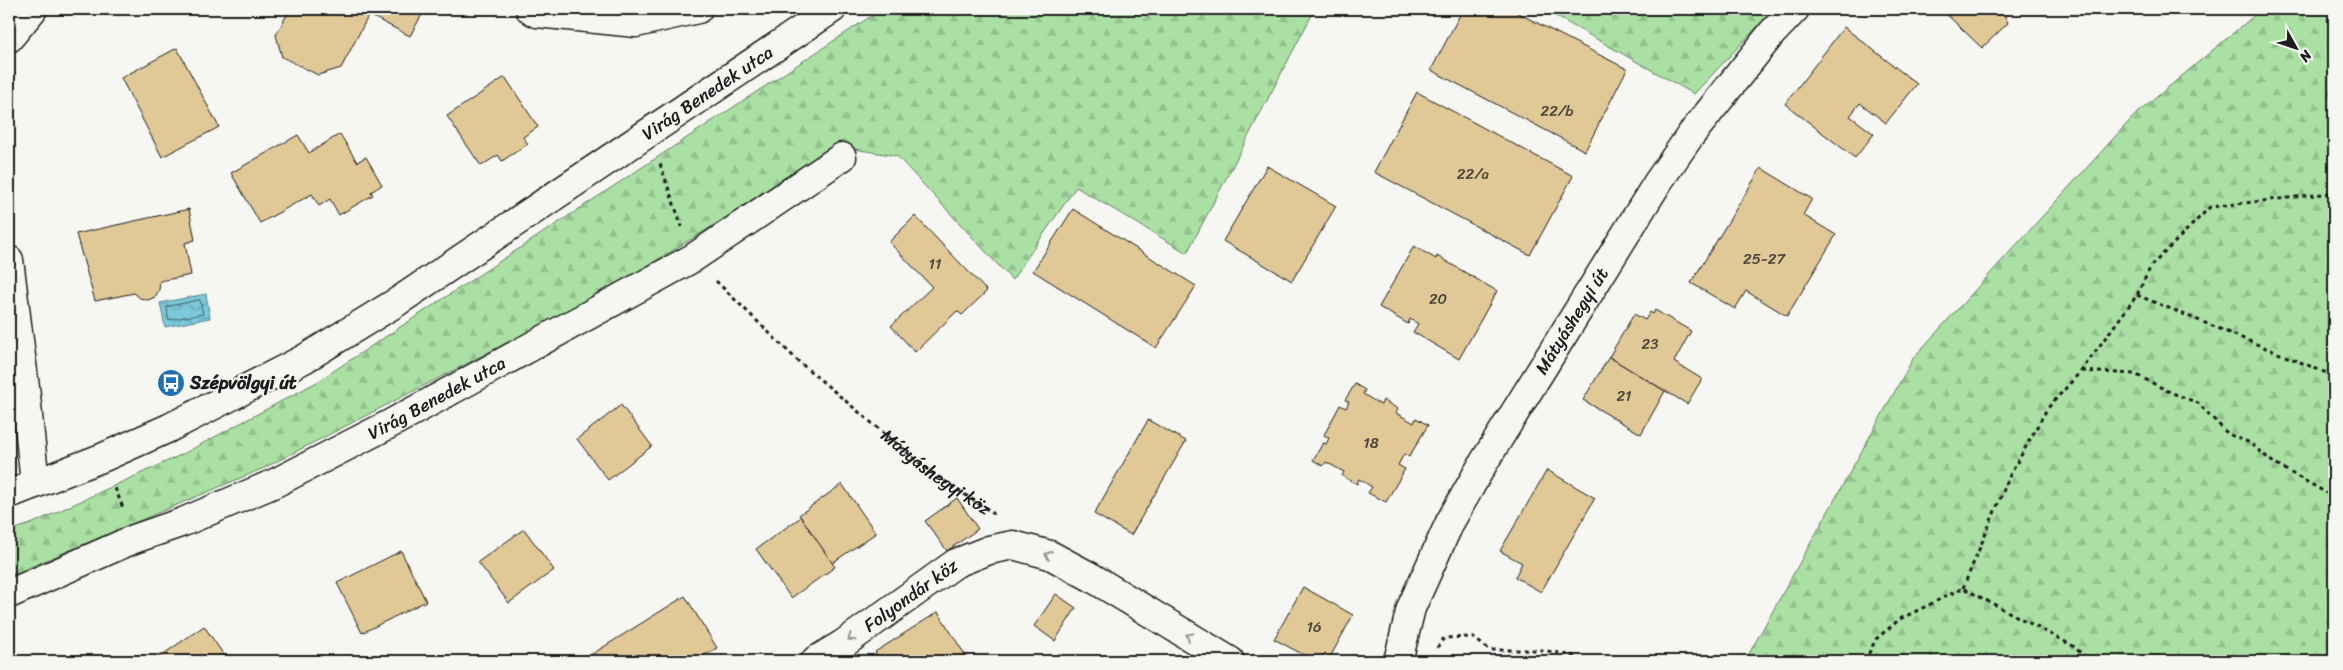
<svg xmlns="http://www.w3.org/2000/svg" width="2343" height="670" font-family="Sriracha,sans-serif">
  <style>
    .forest { fill: url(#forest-firs); stroke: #637e60 }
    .water { fill: url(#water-waves); stroke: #56838f }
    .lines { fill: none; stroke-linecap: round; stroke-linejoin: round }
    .shore { stroke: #426168; stroke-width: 1 }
    .building { fill: #e0c897; stroke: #1c1c1c }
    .minor-casing { stroke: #1c1c1c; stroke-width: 31 }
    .path { stroke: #1c1c1c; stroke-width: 3; stroke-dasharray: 4 4; stroke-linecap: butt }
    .minor { stroke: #f6f6f2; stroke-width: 28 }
    .oneway { stroke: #949492 }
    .labels { text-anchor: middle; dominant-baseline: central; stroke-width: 4.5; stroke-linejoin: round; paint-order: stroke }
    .number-label { font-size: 15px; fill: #4d473b }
    .street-label { font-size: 18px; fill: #1c1c1c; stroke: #f6f6f2 }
    .poi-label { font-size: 18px; font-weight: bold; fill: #1c1c1c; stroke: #f6f6f2; text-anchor: start }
  </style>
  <defs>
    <pattern id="forest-firs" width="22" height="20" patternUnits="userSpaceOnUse" patternTransform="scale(1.25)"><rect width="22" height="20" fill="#aae0a3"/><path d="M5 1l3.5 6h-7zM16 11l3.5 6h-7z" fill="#92c08c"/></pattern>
    <pattern id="water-waves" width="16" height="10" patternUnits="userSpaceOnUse" patternTransform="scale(1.25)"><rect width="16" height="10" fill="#7cc8db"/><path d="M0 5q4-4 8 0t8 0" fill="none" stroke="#6babbb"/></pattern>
  </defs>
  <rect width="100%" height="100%" fill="#f6f6f2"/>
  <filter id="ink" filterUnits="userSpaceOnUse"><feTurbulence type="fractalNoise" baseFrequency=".02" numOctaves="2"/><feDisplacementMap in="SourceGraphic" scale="10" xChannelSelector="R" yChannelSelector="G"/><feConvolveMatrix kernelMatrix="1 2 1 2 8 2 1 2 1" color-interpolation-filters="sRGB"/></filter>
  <g filter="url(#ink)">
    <g class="forest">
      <polygon points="882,9 1315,9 1187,253 1076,187 1012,280 897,156 842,147 598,296 264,468 9,576 9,531 31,524 185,453 317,382"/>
      <polygon points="1543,9 1774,9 1694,94"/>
      <polygon points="2262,9 2334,9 2334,661 1745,661 1914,357 2134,116"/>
    </g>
    <polygon class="water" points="206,294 210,318 165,327 160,303"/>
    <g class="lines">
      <polygon class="shore" points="200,300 203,314 168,320 167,307"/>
    </g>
    <g class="building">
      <polygon points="290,9 372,9 341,68 318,75 282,57 276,35"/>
      <polygon points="372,9 425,9 410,36 369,15"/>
      <polygon points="1463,9 1510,9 1627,69 1585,151 1431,70"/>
      <polygon points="1941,9 2002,9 2008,23 1982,48"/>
      <polygon points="1844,27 1917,84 1886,123 1860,103 1850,116 1874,134 1855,158 1785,104"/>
      <polygon points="177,48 219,127 162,157 121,78"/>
      <polygon points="505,77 538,127 523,137 528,144 502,161 498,155 481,166 447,116"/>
      <polygon points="1417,92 1573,176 1530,255 1374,172"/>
      <polygon points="340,134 357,162 366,157 382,185 371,192 373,195 339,215 330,199 319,206 312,194 260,223 231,173 298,135 309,153"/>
      <polygon points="1267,166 1336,206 1292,281 1223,241"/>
      <polygon points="1761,168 1812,199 1803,215 1836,235 1787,316 1746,291 1735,309 1691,283"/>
      <polygon points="189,209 195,240 185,243 191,275 160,281 159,290 155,297 148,300 140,298 134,293 95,301 76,234"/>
      <polygon points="1073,209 1196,286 1156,348 1033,271"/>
      <polygon points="915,216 987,291 962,315 957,311 915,352 891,326 932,287 889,242"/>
      <polygon points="1414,246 1436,259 1437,256 1497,291 1459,359 1413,332 1418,324 1410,319 1408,324 1379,307"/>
      <polygon points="1655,310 1691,331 1674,362 1702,379 1687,404 1609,357 1634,314 1645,320 1650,312 1653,314"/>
      <polygon points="1609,357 1665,391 1641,434 1583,400"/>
      <polygon points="1355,384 1365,390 1363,394 1381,405 1383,400 1398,409 1396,413 1414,423 1416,418 1428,425 1409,457 1404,454 1398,465 1405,469 1386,502 1368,493 1372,487 1359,479 1357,484 1342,476 1344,472 1326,462 1323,466 1313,460 1323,443 1326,444 1329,438 1324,435 1340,405 1346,408 1349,402 1345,400"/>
      <polygon points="621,405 652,446 608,480 577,439"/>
      <polygon points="1148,420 1186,441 1131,535 1094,514"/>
      <polygon points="1547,470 1595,498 1541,592 1515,577 1522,563 1500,551"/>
      <polygon points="842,484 876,533 832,563 799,515"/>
      <polygon points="957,498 978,529 947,551 925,521"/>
      <polygon points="801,517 835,567 791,598 756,549"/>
      <polygon points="524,529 554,570 509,603 478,562"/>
      <polygon points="401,551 426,601 362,633 337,583"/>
      <polygon points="1303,587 1353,615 1328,661 1315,661 1274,639"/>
      <polygon points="1056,594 1076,608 1055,641 1034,626"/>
      <polygon points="685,596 717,648 695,661 581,661"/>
      <polygon points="938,612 969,661 880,661 875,652"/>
      <polygon points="204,626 228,661 155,661 155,660"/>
      <polygon points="876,655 880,661 865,661"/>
    </g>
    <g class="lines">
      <g class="minor-casing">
        <g id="minor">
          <polyline points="530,9 537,13 636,23 698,9"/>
          <polyline points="9,38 33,9"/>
          <polyline points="9,260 26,396 35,484"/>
          <path id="s2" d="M9 494 104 457 169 428 304 359 397 302 832 9"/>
          <path id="s3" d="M9 594 134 539 183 522 275 483 388 425 693 258 842 157"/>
          <path id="s4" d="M815 661 843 644 956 563 989 550 1013 545 1050 555 1091 577 1230 661"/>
          <path id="s5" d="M1398 661 1411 608 1450 522 1484 462 1658 182 1690 136 1772 33 1795 9"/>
        </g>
      </g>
      <g class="path">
        <polyline points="660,164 682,227"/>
        <polyline points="2331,193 2334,184"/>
        <path id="s1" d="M716 281 798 361 928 470 994 514"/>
        <polyline points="2137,295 2334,376"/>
        <polyline points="2082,371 2135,374 2170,392 2198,403 2228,434 2250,443 2275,464 2334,497"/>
        <polyline points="115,488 123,508"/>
        <polyline points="1963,588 2010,475 2047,409 2081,371 2137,295 2151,266 2210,207 2331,193 2334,195"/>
        <polyline points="1437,648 1444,638 1472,637 1490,650 1542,650 1571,655 1583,661"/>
        <polyline points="1865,661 1876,639 1900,619 1963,588 2073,646 2090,661"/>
      </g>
      <use href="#minor" class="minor"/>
    </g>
    <defs><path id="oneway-chevron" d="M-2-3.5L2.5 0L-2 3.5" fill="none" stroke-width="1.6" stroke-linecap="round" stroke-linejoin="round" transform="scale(1.25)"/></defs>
    <g class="oneway">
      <use href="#oneway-chevron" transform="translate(1048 555) rotate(-160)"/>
      <use href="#oneway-chevron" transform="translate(1189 636) rotate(-149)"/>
      <use href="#oneway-chevron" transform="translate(851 638) rotate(145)"/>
    </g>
  </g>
  <defs>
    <g id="bus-disc" transform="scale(1.4375)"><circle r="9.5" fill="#1f6fb2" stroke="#f6f6f2"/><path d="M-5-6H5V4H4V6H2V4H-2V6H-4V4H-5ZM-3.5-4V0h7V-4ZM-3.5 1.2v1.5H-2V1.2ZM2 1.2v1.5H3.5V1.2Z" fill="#fff"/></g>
  </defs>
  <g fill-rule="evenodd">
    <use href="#bus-disc" x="171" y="383"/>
  </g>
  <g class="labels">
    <g class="number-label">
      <text x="1557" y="111">22/b</text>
      <text x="1473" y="174">22/a</text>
      <text x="1764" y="259">25-27</text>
      <text x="935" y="264">11</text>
      <text x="1438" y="299">20</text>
      <text x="1650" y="344">23</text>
      <text x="1624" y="396">21</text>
      <text x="1371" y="443">18</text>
      <text x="1314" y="627">16</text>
    </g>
    <g class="street-label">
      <text stroke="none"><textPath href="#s2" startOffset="808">Virág Benedek utca</textPath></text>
      <text stroke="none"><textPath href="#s5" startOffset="384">Mátyáshegyi út</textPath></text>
      <text stroke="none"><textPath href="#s3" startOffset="471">Virág Benedek utca</textPath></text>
      <text stroke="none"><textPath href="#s1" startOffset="292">Mátyáshegyi köz</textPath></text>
      <text stroke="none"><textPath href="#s4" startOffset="116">Folyondár köz</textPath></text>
    </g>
    <g class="poi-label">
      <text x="190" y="383">Szépvölgyi út</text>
    </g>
  </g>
  <rect width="2343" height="670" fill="none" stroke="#f6f6f2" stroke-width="30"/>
  <rect x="15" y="15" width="2313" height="640" fill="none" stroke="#1c1c1c" stroke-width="2" filter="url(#ink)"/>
  <g transform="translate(2296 48) rotate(130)" stroke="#f6f6f2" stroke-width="4" paint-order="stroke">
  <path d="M0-4L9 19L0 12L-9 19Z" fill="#1c1c1c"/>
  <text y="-8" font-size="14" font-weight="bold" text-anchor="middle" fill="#1c1c1c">N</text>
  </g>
</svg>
